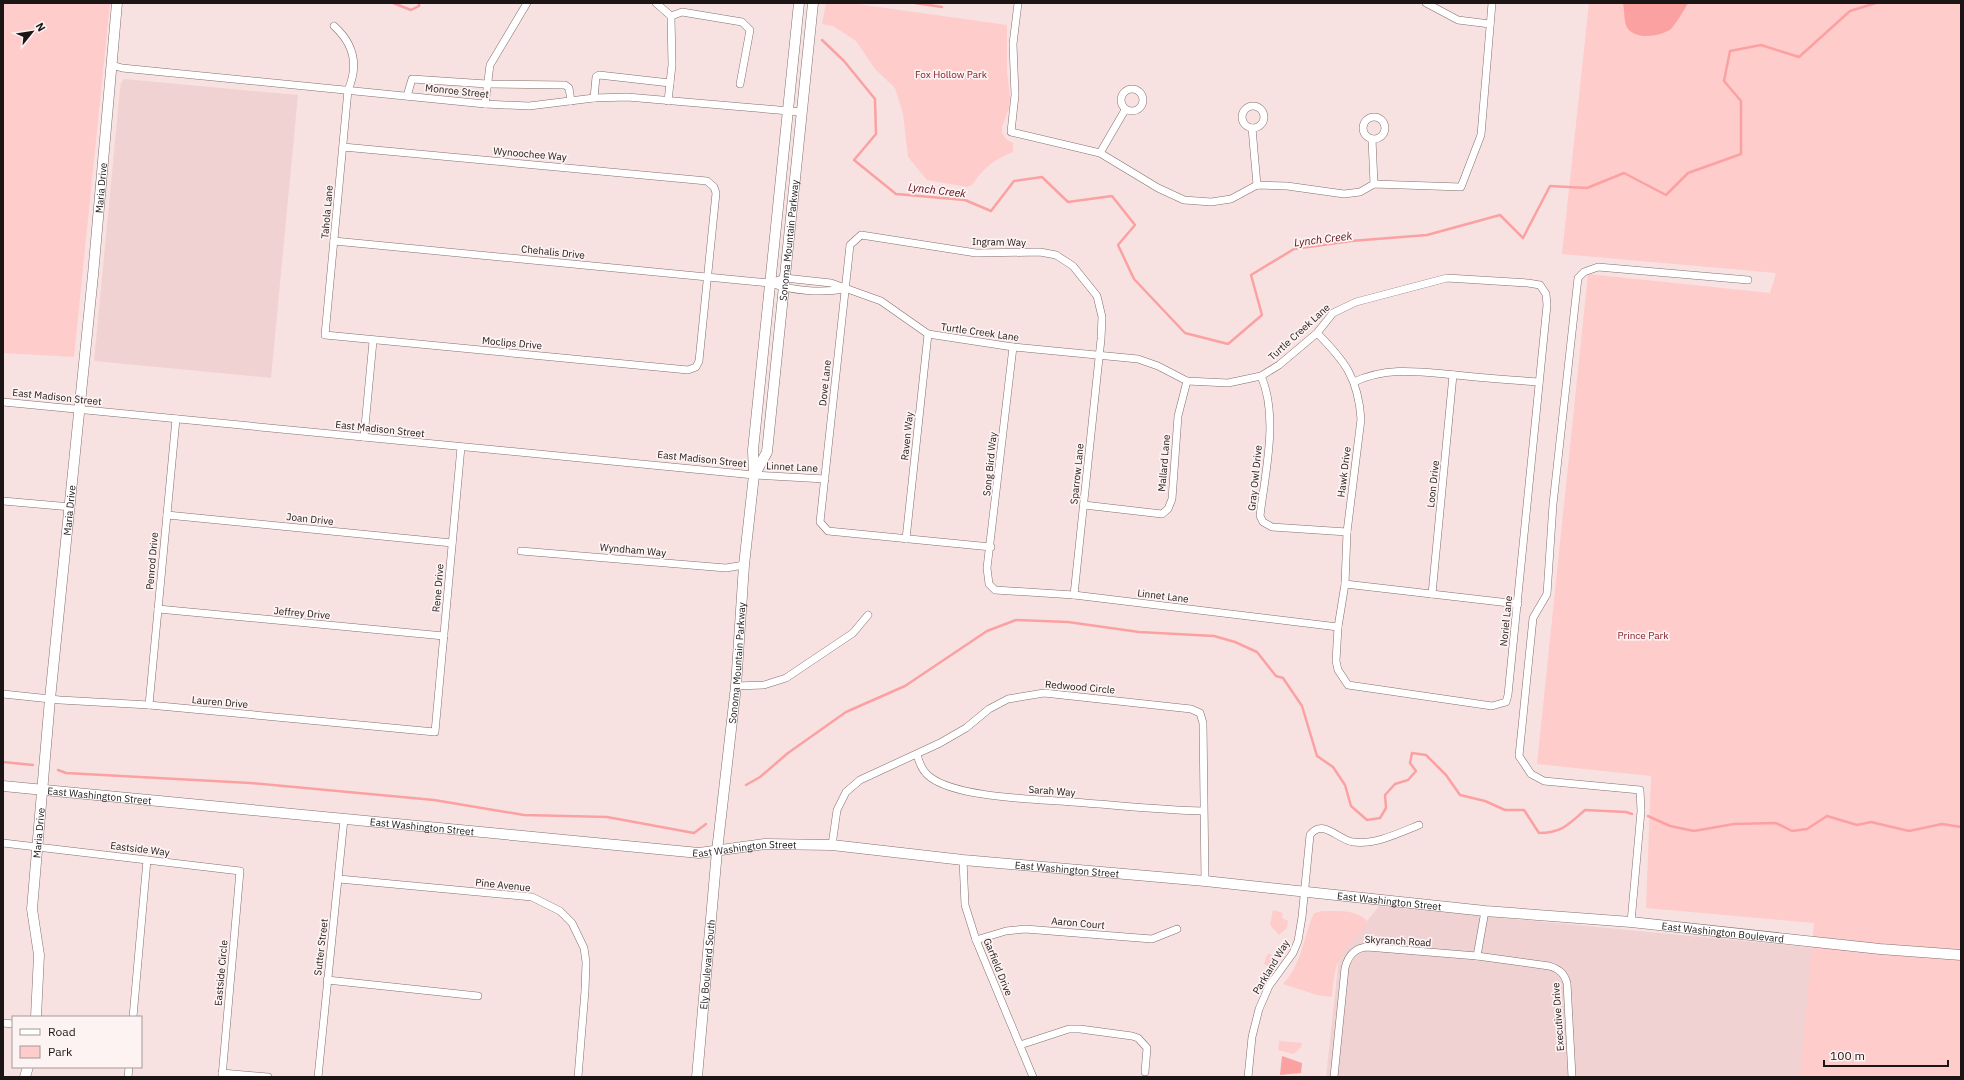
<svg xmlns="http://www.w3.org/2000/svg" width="1964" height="1080" font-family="'IBM Plex Sans',sans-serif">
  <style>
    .built { fill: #f1d2d2 }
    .green { fill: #fecccb }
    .water { fill: #fba1a2 }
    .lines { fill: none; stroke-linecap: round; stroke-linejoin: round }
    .stream { stroke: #fba1a2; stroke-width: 2.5 }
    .street-casing { stroke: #826f6e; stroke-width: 8 }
    .secondary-casing { stroke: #826f6e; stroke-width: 11 }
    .street { stroke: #fff; stroke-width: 7 }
    .secondary { stroke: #fff; stroke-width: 10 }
    .labels { text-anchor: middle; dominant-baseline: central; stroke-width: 3.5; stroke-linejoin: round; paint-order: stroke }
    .park-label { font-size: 10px; fill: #841c2a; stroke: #fcf3f2 }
    .street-label { font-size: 10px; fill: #1c1515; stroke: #fcf3f2 }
    .water-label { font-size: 11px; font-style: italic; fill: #5a0b17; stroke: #fcf3f2 }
  </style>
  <rect width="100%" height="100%" fill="#f8e2e1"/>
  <g class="built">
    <polygon points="124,79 298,95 271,378 94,361 120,89 121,83"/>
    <polygon points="1379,906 1816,948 1804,1077 1326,1077 1339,957"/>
  </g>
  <g class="green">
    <polygon points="3,3 110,3 74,357 3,353"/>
    <path d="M826 3H850L1007 25V71L1010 97 1009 108 1002 127V133L1007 140 1013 143V152C993 160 984 168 972 185L967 187 927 180 908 157 903 114 895 88 875 69 856 41 833 26 822 24Z"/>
    <polygon points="1589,3 1961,3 1961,1077 1800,1077 1814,923 1646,908 1651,776 1537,764 1588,274 1770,293 1776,273 1562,254"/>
    <polygon points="1273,910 1283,913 1282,918 1288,921 1287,928 1279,935 1270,925"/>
    <path d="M1322 911C1337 911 1357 909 1367 921L1365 926C1340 956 1335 957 1332 997L1317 995 1283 984C1302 964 1303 938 1314 913Z"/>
    <polygon points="1269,954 1276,956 1277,959 1271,968 1264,964 1267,955"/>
    <polygon points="1279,1041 1302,1043 1301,1047 1294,1054 1278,1050"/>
  </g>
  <g class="water">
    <path d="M1623 3H1688C1685 9 1675 25 1671 29 1661 36 1639 40 1629 30 1623 24 1625 11 1623 3Z"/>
    <polygon points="1282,1056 1302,1063 1301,1073 1280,1075"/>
  </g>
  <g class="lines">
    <g class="stream">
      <polyline points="393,3 411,10 419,6 419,3"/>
      <polyline points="915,3 942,7"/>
      <polyline points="822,40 844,61 875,99 876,134 854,160 896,194 965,200 991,211 1014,181 1042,177 1068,202 1112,196 1135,225 1118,245 1134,279 1185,333 1228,344 1262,315 1251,275 1294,249 1351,241 1427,235 1500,215 1523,238 1550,186 1587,188 1624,173 1666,195 1688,173 1741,154 1741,101 1724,81 1730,51 1761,45 1799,57 1850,11 1876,3"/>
      <polyline points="3,762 33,765"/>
      <polyline points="58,770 66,773 250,783 434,800 524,815 607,817 694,833 706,824"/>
      <path d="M746 785 760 777 788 753 846 712 905 686 987 631 1016 620 1068 622 1139 632 1214 636 1235 642 1257 652 1276 676 1283 678 1302 706 1317 756 1333 767 1345 785 1351 806 1367 820 1380 818 1386 808 1385 795 1395 784 1408 780 1416 771 1410 763 1412 753 1426 755 1446 775 1460 795 1485 801 1505 810H1524L1539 833C1562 833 1569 824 1585 810L1626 812 1632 814"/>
      <polyline points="1648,816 1670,826 1694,831 1734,824 1776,823 1792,831 1807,829 1827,816 1857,825 1871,822 1909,831 1942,824 1961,827"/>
    </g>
    <g class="street-casing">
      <g id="street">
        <polyline points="656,3 671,16 672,65 668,101"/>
        <polyline points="1018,3 1013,44 1015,95 1011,132 1100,153 1158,188 1184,200 1211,202 1231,199 1257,185 1287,186 1344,194 1360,192 1374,184 1461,187 1481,135 1492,3"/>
        <polyline points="1426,3 1458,20 1490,24"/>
        <polyline points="671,16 682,12 742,22 750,30 740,84"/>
        <path d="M334 26C354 44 359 65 348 90L325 335 688 370 696 367 699 361 716 193 714 187 707 181 343 147"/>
        <polyline points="112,65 122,68 485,104 529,106 594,98 627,97 801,112"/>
        <circle cx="1132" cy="100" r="11"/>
        <polyline points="407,96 412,79 487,84 565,85 569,88 571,101"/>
        <polyline points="594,98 596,77 599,75 670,83"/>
        <polyline points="485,104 490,65 527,3"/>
        <circle cx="1253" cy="117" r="11"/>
        <circle cx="1374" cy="128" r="11"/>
        <polyline points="1252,128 1257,185"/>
        <polyline points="1372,139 1374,184"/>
        <polyline points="1100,153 1125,110"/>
        <path d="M334 241 770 283C793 291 821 293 845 289"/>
        <path d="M770 283 785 278 831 283 881 301 928 334 1013 347 1138 359 1158 366 1187 381 1228 383 1261 376 1279 365 1317 333 1333 313 1356 302 1447 278 1528 283 1540 285 1546 294 1547 305 1508 695 1506 702 1492 706 1348 685 1338 670 1336 661 1338 627 1345 584 1347 532 1361 419C1358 378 1345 361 1317 333"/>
        <polyline points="1013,347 987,568 989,584 995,590 1074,595 1338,627"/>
        <path d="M1261 376C1279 417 1265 473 1260 516L1263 522 1272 527 1347 532"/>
        <path d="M1354 382C1388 366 1421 372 1456 375 1484 378 1511 380 1539 382"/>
        <polyline points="3,402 754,475 825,479"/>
        <polyline points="364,437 373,341"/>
        <polyline points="3,501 71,507"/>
        <polyline points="1084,505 1162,514 1168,509 1172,499 1178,416 1187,381"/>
        <polyline points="167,515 452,543"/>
        <polyline points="906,539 928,334"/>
        <polyline points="991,547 828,531 820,522 850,245 861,235 976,253 1040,252 1056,255 1073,266 1097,296 1102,317 1101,339 1074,595"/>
        <polyline points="521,551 726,568 744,565"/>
        <polyline points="1345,584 1518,604"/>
        <polyline points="1432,594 1453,375"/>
        <polyline points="158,609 444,636"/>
        <polyline points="736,686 764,685 786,678 853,633 868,615"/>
        <polyline points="3,694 60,700 149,705 435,732 461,447"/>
        <polyline points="149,705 176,419"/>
        <path d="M917 754C919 763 922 771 930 777 957 798 1037 799 1072 802 1116 805 1159 810 1203 811"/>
        <polyline points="3,843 240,871 222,1077"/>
        <polyline points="832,845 837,810 846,792 860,780 940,743 966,728 989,709 1008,699 1044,693 1191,709 1200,713 1203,723 1205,881"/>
        <polyline points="963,860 965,905 976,940 1033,1077"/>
        <polyline points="339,879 532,897 560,911 572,923 584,948 586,962 585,991 578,1077"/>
        <polyline points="1631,922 1641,811 1640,790 1544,781 1531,774 1519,756 1533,618 1547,594 1553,504 1578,278 1584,272 1598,267 1748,280"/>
        <polyline points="976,940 1006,931 1025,929 1152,939 1177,929"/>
        <path d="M1477 956 1549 966C1559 969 1564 973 1567 983L1572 1077"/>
        <polyline points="327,980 478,996"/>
        <polyline points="133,1017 147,860"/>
        <polyline points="3,1023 13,1024"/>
        <polyline points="1020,1045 1069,1029 1080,1029 1132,1036 1138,1038 1147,1048 1145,1072"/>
        <polyline points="222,1073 268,1077"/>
        <polyline points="128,1077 129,1067"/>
        <polyline points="318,1077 344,819"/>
        <path d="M1248 1077 1252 1037 1259 1009 1269 986 1293 953 1298 941 1302 917 1310 835C1323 818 1338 840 1353 842 1375 845 1399 833 1419 825"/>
        <path d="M1334 1077 1345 968C1348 956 1354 948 1367 947L1477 956 1485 911"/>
      </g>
    </g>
    <g class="secondary-casing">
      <g id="secondary">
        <path id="s1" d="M755 474 767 452 813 3"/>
        <path id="s2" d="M3 786 699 853 765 844 832 845 963 860 1205 881 1485 911 1631 922 1880 949 1961 955"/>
        <path id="s3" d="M36 1017 39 955 32 909 50 699 93 275 117 3"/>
        <polyline points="25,1077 28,1067"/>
        <path id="s4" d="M697 1077 717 851 736 686 744 565 754 475 753 450 799 3"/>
      </g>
    </g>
    <use href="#street" class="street"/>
    <use href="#secondary" class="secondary"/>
  </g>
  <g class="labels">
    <g class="park-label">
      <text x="951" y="74">Fox Hollow Park</text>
      <text x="1643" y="635">Prince Park</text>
    </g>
    <g class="street-label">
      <text transform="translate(457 91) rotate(6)">Monroe Street</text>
      <text transform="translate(530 154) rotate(5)">Wynoochee Way</text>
      <text stroke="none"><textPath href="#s3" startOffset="833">Maria Drive</textPath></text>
      <text transform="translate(327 212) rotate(-85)">Tahola Lane</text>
      <text stroke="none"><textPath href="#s1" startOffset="238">Sonoma Mountain Parkway</textPath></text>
      <text transform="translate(999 242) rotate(1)">Ingram Way</text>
      <text transform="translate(553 252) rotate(6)">Chehalis Drive</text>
      <text transform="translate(980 332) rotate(8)">Turtle Creek Lane</text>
      <text transform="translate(1299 332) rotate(-42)">Turtle Creek Lane</text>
      <text transform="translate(512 343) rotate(5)">Moclips Drive</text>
      <text transform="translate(825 383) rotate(-84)">Dove Lane</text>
      <text transform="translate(57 397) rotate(6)">East Madison Street</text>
      <text transform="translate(380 429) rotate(6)">East Madison Street</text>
      <text transform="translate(907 436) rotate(-84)">Raven Way</text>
      <text transform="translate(702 459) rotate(6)">East Madison Street</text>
      <text transform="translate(1164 463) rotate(-85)">Mallard Lane</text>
      <text transform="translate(990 464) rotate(-84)">Song Bird Way</text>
      <text transform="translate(792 467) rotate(3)">Linnet Lane</text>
      <text transform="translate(1344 472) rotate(-83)">Hawk Drive</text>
      <text transform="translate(1077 474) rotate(-84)">Sparrow Lane</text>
      <text transform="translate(1255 478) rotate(-84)">Gray Owl Drive</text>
      <text transform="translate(1433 484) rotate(-84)">Loon Drive</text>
      <text stroke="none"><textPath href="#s3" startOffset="509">Maria Drive</textPath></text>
      <text transform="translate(310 519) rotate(6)">Joan Drive</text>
      <text transform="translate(633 550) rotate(5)">Wyndham Way</text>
      <text transform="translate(152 561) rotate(-85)">Penrod Drive</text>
      <text transform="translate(438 588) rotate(-85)">Rene Drive</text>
      <text transform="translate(1163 596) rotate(7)">Linnet Lane</text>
      <text transform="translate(302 613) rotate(5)">Jeffrey Drive</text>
      <text transform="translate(1506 621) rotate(-84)">Noriel Lane</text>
      <text stroke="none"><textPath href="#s4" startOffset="416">Sonoma Mountain Parkway</textPath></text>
      <text transform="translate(1080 687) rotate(5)">Redwood Circle</text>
      <text transform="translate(220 702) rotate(5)">Lauren Drive</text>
      <text transform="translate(1052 791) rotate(4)">Sarah Way</text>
      <text stroke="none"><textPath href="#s2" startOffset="97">East Washington Street</textPath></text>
      <text stroke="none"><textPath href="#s2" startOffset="421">East Washington Street</textPath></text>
      <text stroke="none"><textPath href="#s3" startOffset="185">Maria Drive</textPath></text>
      <text stroke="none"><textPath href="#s2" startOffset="745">East Washington Street</textPath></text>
      <text transform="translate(140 849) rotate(7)">Eastside Way</text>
      <text stroke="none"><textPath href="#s2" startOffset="1069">East Washington Street</textPath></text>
      <text transform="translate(503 885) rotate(6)">Pine Avenue</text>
      <text stroke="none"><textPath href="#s2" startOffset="1393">East Washington Street</textPath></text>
      <text transform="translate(1078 923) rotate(5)">Aaron Court</text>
      <text stroke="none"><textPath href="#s2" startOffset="1728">East Washington Boulevard</textPath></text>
      <text transform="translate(1398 941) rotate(3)">Skyranch Road</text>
      <text transform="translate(321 947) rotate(-83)">Sutter Street</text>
      <text stroke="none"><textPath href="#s4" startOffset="113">Ely Boulevard South</textPath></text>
      <text transform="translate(998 967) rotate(68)">Garfield Drive</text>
      <text transform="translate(1271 967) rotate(-59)">Parkland Way</text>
      <text transform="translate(221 973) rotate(-85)">Eastside Circle</text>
      <text transform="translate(1558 1017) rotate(-94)">Executive Drive</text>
    </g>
    <g class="water-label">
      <text transform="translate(937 190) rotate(7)">Lynch Creek</text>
      <text transform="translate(1323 239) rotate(-7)">Lynch Creek</text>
    </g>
  </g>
  <rect width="1964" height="1080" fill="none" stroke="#1c1515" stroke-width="8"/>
  <rect x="12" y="1016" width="130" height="52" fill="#fcf3f2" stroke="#a29a9a"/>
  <rect x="20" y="1029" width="20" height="6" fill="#ffffff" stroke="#a29a9a"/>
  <text x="48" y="1036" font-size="12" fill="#1c1515">Road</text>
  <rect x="20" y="1046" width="20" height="12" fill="#fecccb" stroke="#a29a9a"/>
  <text x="48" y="1056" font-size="12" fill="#1c1515">Park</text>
  <g transform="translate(32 32) rotate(60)" stroke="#fcf3f2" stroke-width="3" paint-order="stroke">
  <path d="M0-3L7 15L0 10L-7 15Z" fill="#1c1515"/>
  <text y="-6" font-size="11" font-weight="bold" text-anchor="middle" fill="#1c1515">N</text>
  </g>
  <path d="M1824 1060v6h124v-6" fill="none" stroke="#1c1515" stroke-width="2"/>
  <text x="1830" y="1060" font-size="12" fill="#1c1515" stroke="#fcf3f2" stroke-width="3" paint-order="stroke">100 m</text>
</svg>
